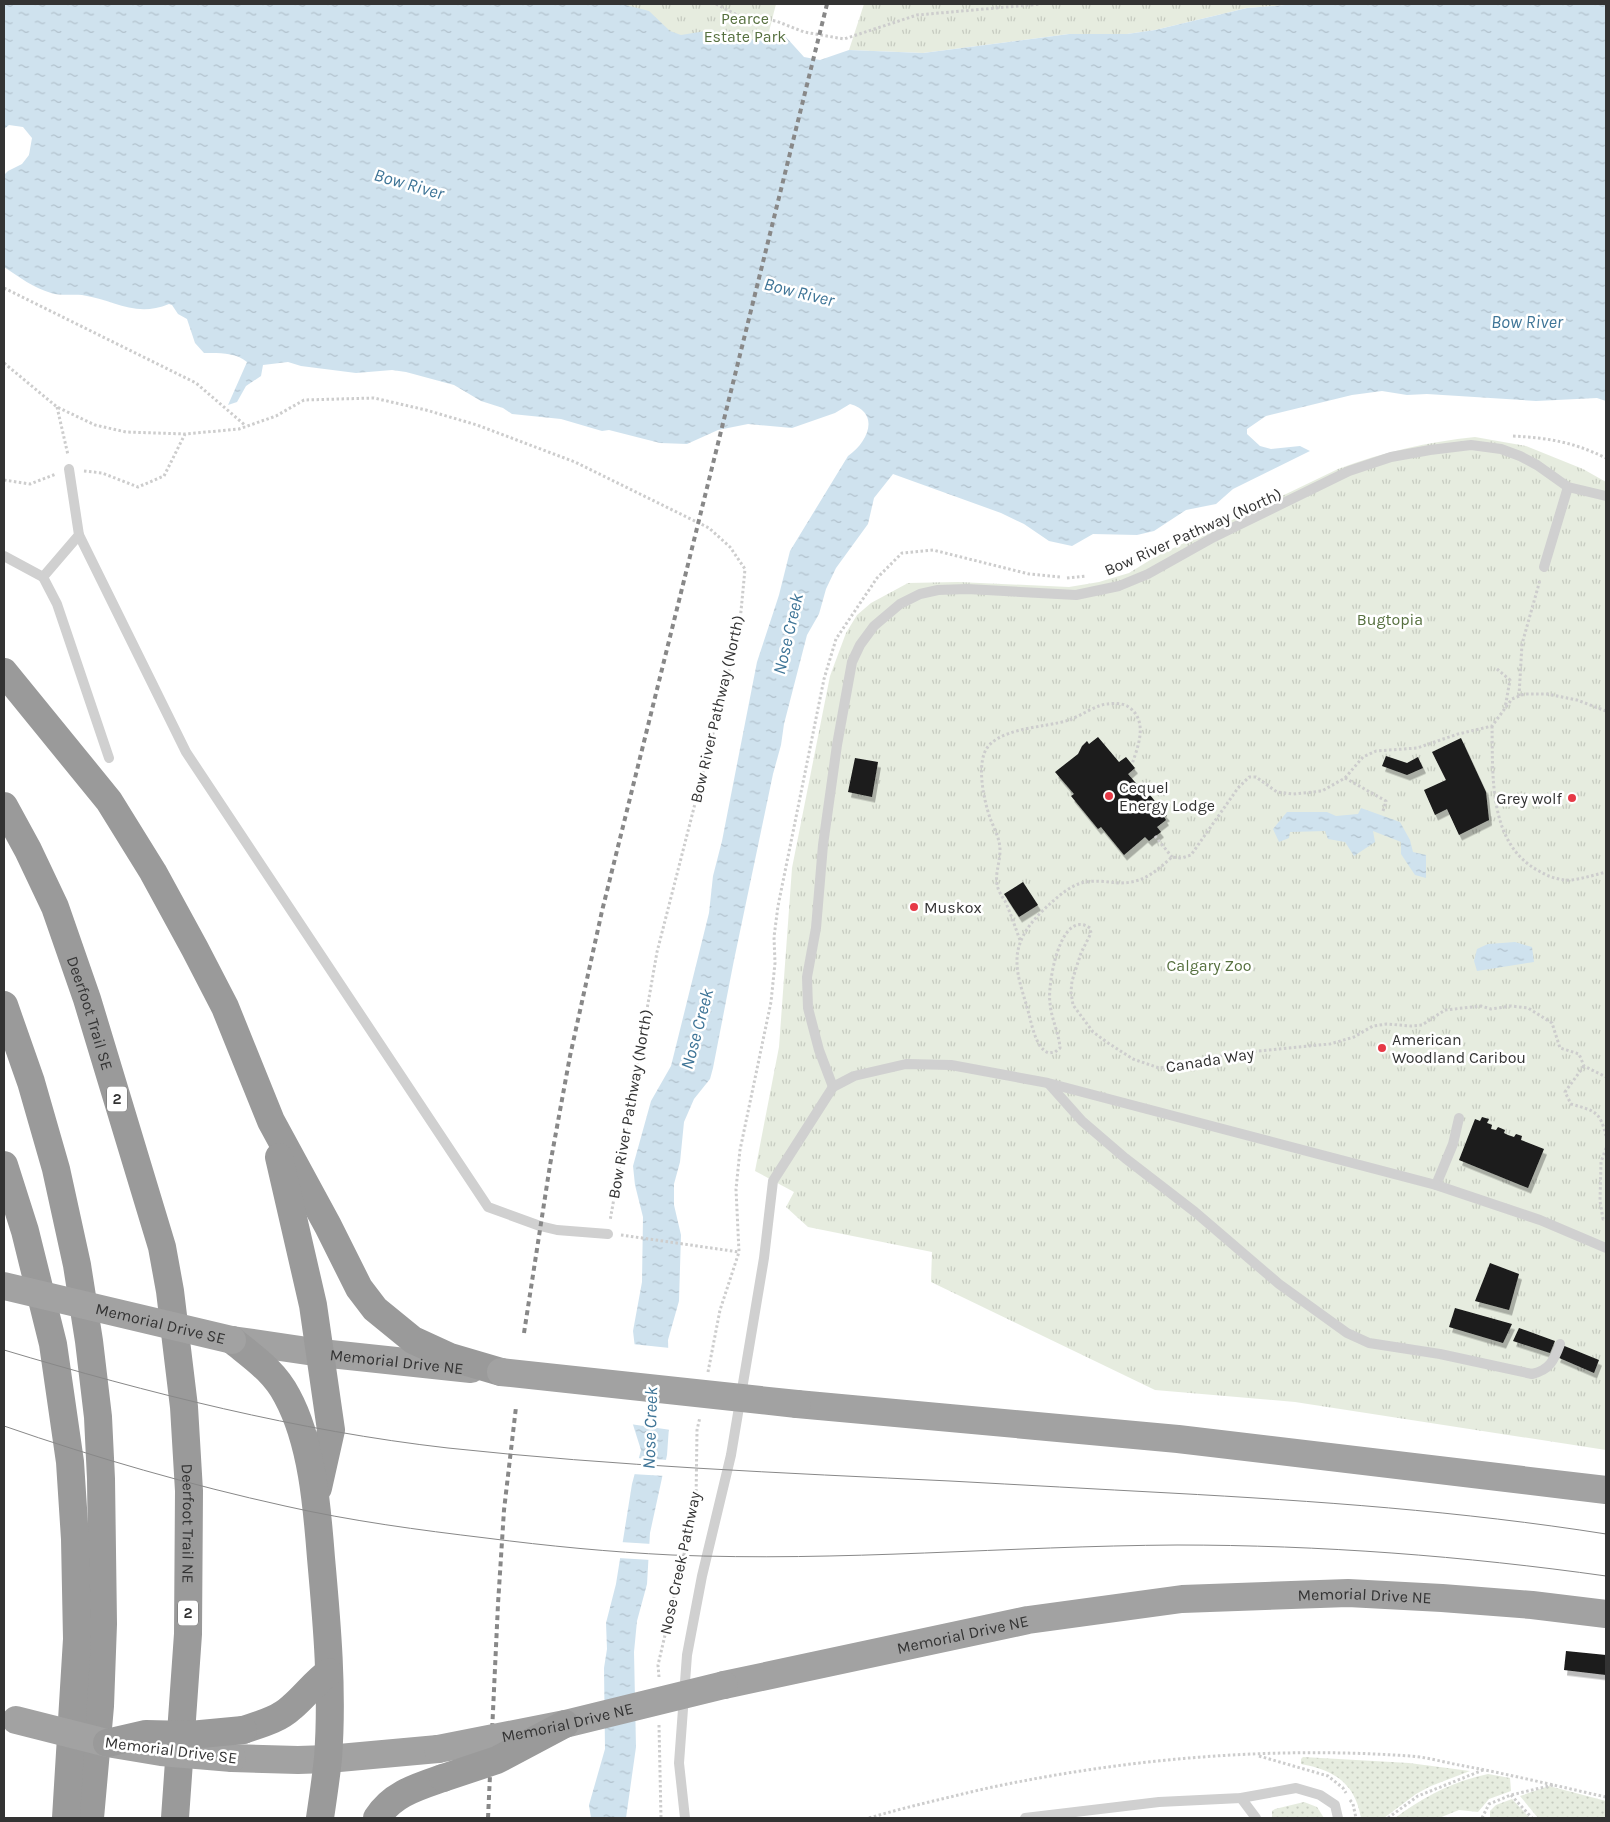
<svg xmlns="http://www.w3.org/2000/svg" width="1610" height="1822" font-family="Karla,sans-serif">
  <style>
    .grass { fill: url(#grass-dots) }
    .park { fill: url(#park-tufts) }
    .water { fill: url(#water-ripples) }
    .pier { fill: #fff }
    .building { fill: #1a1a1a; filter: url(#shadow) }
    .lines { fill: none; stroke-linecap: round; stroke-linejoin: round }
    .path { stroke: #cdcdcd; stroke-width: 3; stroke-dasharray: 2.5 2.5; stroke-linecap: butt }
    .service { stroke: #d0d0d0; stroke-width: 10 }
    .trunk { stroke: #a2a2a2; stroke-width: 28 }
    .motorway { stroke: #9a9a9a; stroke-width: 28 }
    .tram { stroke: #888; stroke-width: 1 }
    .rail { stroke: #888; stroke-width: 4; stroke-dasharray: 5 4; stroke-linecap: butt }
    .trunk-bridge { stroke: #a2a2a2; stroke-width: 28 }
    .motorway-bridge { stroke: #9a9a9a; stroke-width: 28 }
    .poi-dot { fill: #e63946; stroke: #fff; stroke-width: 2 }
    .labels { text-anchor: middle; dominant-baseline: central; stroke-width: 5; stroke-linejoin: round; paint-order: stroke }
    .shield { fill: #fff; stroke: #707070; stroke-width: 1 }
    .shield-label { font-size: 15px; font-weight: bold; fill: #333 }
    .park-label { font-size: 16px; fill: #56703f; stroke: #fff }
    .street-label { font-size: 16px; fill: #333; stroke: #fff }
    .poi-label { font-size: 16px; fill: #333; stroke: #fff; text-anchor: start }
    .water-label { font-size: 18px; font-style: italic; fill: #3f7597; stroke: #fff }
  </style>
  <defs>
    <pattern id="grass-dots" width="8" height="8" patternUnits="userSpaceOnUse" patternTransform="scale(1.25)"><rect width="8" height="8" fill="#e6ecdf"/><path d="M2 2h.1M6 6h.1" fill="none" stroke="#c6cbc0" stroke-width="1.8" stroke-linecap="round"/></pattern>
    <pattern id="park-tufts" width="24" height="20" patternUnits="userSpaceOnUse" patternTransform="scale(1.25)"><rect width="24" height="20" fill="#e6ecdf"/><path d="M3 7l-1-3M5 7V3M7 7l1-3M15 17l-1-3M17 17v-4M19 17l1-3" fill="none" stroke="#c6cbc0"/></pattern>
    <pattern id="water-ripples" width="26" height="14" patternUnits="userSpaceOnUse" patternTransform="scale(1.25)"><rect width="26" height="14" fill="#cfe2ee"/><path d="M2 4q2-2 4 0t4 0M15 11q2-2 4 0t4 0" fill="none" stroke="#b2c2cd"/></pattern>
    <filter id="shadow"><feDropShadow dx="3" dy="5.5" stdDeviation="0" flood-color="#0004"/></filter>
  </defs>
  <rect width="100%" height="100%" fill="#fff"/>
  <g class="grass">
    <path d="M1303 1757 1409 1763 1470 1771 1431 1786 1416 1794 1384 1818H1361C1355 1783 1334 1770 1301 1764V1759Z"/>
    <path d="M1488 1774 1510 1778 1511 1791 1489 1799 1478 1812 1459 1810 1439 1818H1395C1423 1797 1454 1781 1488 1774Z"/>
    <polygon points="1549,1786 1606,1801 1606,1818 1538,1818 1520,1796"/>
    <polygon points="1512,1799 1530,1818 1490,1818 1490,1811 1496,1805"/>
    <polygon points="1304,1802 1317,1807 1324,1818 1272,1818 1272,1811 1275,1809"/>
  </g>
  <g class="park">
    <polygon points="574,4 776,4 762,59"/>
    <polygon points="864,4 1297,4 1247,8 1155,30 1127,34 1069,34 923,53 849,50"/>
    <path d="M1475 437 1526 446 1583 469 1606 482V1450L1295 1402 1155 1390 931 1282 932 1252 808 1227 786 1207 794 1192 755 1171 779 1047 792 868 830 676 846 633 857 615 871 603 908 583 958 582 1069 587 1099 582 1129 573 1155 557 1338 469C1383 452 1428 442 1475 437Z"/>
  </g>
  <g class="water">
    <path d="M4 4H622L649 11 670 31 681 35 712 30 726 38 737 41 785 36 804 57 820 60 849 50 923 53 1069 34H1127L1155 30 1247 8 1297 4H1606V401L1597 398 1536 401 1427 394 1407 395 1382 391 1352 395 1266 416 1247 429V434L1260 446 1271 449 1300 446 1310 451 1233 489 1216 504 1186 510 1154 531 1137 535 1093 534 1072 546 1049 541 1024 524 1001 513 893 474 874 498 868 524 836 568 826 589 819 614 807 635 784 724 781 745 773 774 734 960 713 1068 710 1079 694 1099 684 1122 680 1162 674 1184V1205L681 1235 679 1301 668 1340 670 1413 667 1455 650 1533 647 1584 637 1621 634 1652 636 1747 626 1818H591L589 1805 605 1749 604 1668 607 1649 606 1623 616 1584 632 1484 641 1450 629 1412 635 1348 633 1331 642 1282 643 1217 635 1185 633 1166 651 1101 671 1066 709 913 713 876 722 841 757 662 779 595 790 551 848 456C868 442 881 413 850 404L835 413 792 428 748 424 718 430 687 444 660 443 609 430 602 431 561 419 512 414 503 408 481 401 454 385 406 372 392 370 356 373 301 366 288 362 263 365 261 376 246 386 237 402 228 405 247 362C235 352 219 353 204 353L195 343 187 319 178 314 172 305 169 304C135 318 115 300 82 295 72 294 61 296 51 293 34 288 19 277 4 267Z"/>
    <polygon points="1361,808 1400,822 1410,840 1413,852 1426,855 1426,878 1415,875 1401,854 1401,842 1373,831 1375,842 1354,856 1345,842 1328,839 1325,831 1290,832 1289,838 1279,842 1273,829 1287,812 1327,812 1336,816 1358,814"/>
    <polygon points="1515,942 1532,947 1534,962 1477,971 1474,961 1477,949 1488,944"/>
  </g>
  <g class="pier">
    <polygon points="9,125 23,127 32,138 29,155 22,164 8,171 4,175 4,129"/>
    <polygon points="632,1344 670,1348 672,1413 671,1430 630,1424 627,1412 624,1392"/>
    <polygon points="636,1458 668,1460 665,1476 632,1474"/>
    <polygon points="620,1542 652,1544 651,1560 618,1558"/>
  </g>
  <g class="building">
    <polygon points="1098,737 1119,762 1126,757 1135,768 1128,774 1148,797 1150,795 1167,816 1164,817 1166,820 1157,827 1161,832 1149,841 1145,837 1124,855 1101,827 1098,829 1071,796 1074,794 1055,772 1078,754 1082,746 1087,741 1089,744"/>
    <polygon points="1461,738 1486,792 1489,820 1459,835 1447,809 1435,815 1424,790 1446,780 1432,752"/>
    <polygon points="1386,756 1407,763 1418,757 1423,768 1407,775 1382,766"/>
    <polygon points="855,758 878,762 872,797 848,792"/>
    <polygon points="1023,882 1038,905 1019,917 1004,894"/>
    <polygon points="1482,1117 1489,1119 1487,1123 1492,1125 1491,1129 1496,1130 1498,1127 1505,1130 1504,1133 1508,1135 1514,1137 1516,1134 1522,1136 1521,1140 1544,1149 1528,1188 1459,1160 1475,1119 1480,1121"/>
    <polygon points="1490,1263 1519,1274 1509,1310 1475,1301"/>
    <polygon points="1455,1308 1512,1324 1503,1343 1449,1327"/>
    <polygon points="1519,1328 1555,1341 1550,1353 1513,1341"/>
    <polygon points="1562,1345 1599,1360 1594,1373 1557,1357"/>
    <polygon points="1566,1651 1606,1655 1606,1675 1564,1670"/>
  </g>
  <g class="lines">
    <g class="path">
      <polyline points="716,4 737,15 776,21 804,32 844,39 917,15 1041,4"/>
      <polyline points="4,288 196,383 246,426"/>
      <polyline points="4,363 57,407 95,425 126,432 185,434 239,429 276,416 304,400 374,398 426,410 477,425 575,462 709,528 730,547 745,569 739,632 657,952 610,1221"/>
      <polyline points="57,407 68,455"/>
      <path d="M1513 436C1549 438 1573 442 1606 458"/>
      <polyline points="84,471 102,473 138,487 164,476 185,434"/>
      <polyline points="4,480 30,484 56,474"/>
      <polyline points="1109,571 1122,566"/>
      <polyline points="1067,578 1086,576"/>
      <polyline points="1497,669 1510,680 1505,708"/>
      <polyline points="1519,696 1522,644 1540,580"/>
      <path d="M1606 711 1577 700 1547 694H1524L1512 699 1492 726 1458 734 1417 748 1376 751 1363 757 1345 778 1322 791 1293 794 1277 792 1256 777H1249L1238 788 1191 855 1182 858 1172 857C1155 872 1144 883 1119 883 1108 882 1096 880 1085 882 1072 885 1062 893 1052 902 1035 917 1016 937 1017 962 1017 977 1023 993 1027 1007 1031 1020 1035 1049 1049 1053L1055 1052 1060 1048C1059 1033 1051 1018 1050 1003 1047 986 1060 907 1090 928L1091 933 1081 953 1072 981 1071 992 1073 1005 1093 1032 1108 1043 1133 1059 1159 1068 1193 1065 1227 1054 1330 1044 1354 1037 1373 1026 1387 1024 1411 1026 1422 1025 1445 1010 1481 1006 1491 1009 1511 1006 1528 1008 1552 1023 1560 1048 1579 1054 1584 1066 1606 1077"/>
      <path d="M1492 726C1493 776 1488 844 1539 871 1549 877 1561 881 1572 880 1584 878 1595 875 1606 872"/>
      <polyline points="1345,778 1386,801 1383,811"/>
      <polyline points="1155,836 1172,857"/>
      <path d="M1020 940C1015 927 1011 914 1005 901 1003 898 1001 895 999 891 993 877 1000 865 1000 850 1000 839 994 828 990 818 984 800 978 772 984 754 993 727 1046 728 1069 720 1081 716 1097 704 1108 704 1115 703 1124 703 1130 708 1148 722 1138 747 1132 764"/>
      <path d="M1584 1066 1565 1092 1571 1104C1595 1111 1600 1111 1606 1136"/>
      <polyline points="1606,1148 1601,1162 1600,1201 1603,1219 1606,1218"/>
      <polyline points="621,1235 739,1252"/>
      <polyline points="708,1372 720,1310 739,1252 736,1189 740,1150 771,1002 775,963 774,937 778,906 824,679 836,639 877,578 902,553 933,550 1029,574 1061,577"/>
      <polyline points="659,1677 658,1665 696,1503 697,1430 700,1417"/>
      <polyline points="659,1725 661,1818"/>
      <polyline points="1259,1756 1328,1776 1343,1788 1346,1793"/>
      <polyline points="1511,1795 1532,1818"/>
      <polyline points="1350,1800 1353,1804 1356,1818"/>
      <path d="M869 1818C906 1807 942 1799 979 1790 1120 1759 1267 1746 1410 1756 1426 1757 1443 1762 1459 1765 1508 1774 1557 1786 1606 1797"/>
      <polyline points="1388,1818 1418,1796 1483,1770"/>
      <polyline points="1482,1818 1489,1804 1511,1795 1553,1785"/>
    </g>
    <g class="service">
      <polyline points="79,535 186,752 488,1207 540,1226 557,1230 608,1234"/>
      <polyline points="4,556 43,577 79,535 69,469"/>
      <polyline points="1544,567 1568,487"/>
      <polyline points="43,577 57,604 109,758"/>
      <path d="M1049 1084 1082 1121 1125 1158 1195 1212 1279 1284 1347 1333 1369 1343 1440 1354 1532 1374C1550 1370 1554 1360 1560 1344"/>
      <polyline points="833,1087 819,1050 808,1008 807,977 816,928 823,845 837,745 852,662 860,645 874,626 900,604 920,594 938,590 967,589 1076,595 1119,586 1148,574 1214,537 1349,471 1391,457 1430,450 1471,445 1501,449 1520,456 1537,465 1568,487 1606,496"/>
      <polyline points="1436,1185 1453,1144 1459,1118"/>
      <polyline points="1241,1798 1256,1818"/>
      <polyline points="685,1818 679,1763 687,1655 702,1576 731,1455 764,1258 773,1181 833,1087 854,1076 906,1064 951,1065 1048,1083 1436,1185 1540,1220 1606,1248"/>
      <polyline points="1025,1818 1159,1802 1241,1798 1296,1788 1320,1795 1335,1805 1338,1818"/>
    </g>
    <g class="trunk">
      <path id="s1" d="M232 1340 321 1353 471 1369"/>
      <polyline points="797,1404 1178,1439 1606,1490"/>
      <path id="s2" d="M724 1685 1028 1620 1182 1599 1348 1593 1442 1598 1532 1605 1606 1614"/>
      <polyline points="232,1758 298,1760 328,1759 438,1749"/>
    </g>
    <g class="motorway">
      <polyline points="4,672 109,801 153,872 195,949 225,1007 271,1121 328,1226 359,1288 375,1309 413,1340 450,1357 501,1372"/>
      <path id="s3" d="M4 806 28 850 55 907 87 999 162 1247 170 1291 184 1407 189 1491 188 1634 175 1818"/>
      <polyline points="4,1005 31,1082 56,1169 77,1265 89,1341 98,1417 101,1479 103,1624 100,1706 90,1818"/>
      <polyline points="279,1157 313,1305 331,1430 318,1488"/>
      <polyline points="4,1165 25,1231 53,1344 70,1462 75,1539 77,1639 66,1818"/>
      <path d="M232 1340C254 1358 274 1371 287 1396 312 1442 317 1506 321 1558 327 1624 333 1692 328 1758 326 1778 323 1798 320 1818"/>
      <path d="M243 1730C261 1724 278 1720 292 1707 305 1696 315 1682 329 1672"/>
      <path d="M377 1818C392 1794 417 1787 443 1778"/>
    </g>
    <g class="tram">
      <path d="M4 1350C148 1393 298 1431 448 1448 615 1466 783 1473 950 1481 1023 1485 1096 1489 1170 1493 1316 1501 1461 1511 1606 1534"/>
      <path d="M4 1426C96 1458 190 1485 285 1506 351 1521 419 1530 486 1538 548 1546 610 1552 672 1555 841 1562 1008 1546 1177 1545 1320 1545 1464 1556 1606 1576"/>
    </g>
    <g class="rail">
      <polyline points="524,1333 550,1165 570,1056 602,911 827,4"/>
      <polyline points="488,1818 498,1604 504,1510 516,1407"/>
    </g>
    <g class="trunk-bridge">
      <path id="s4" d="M4 1286 232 1340"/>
      <polyline points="501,1372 797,1404"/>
      <polyline points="16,1720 107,1743 161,1752 232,1758"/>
      <path id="s5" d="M438 1749 565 1724 724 1685"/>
    </g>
    <g class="motorway-bridge">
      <polyline points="107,1743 146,1734 190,1735 243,1730"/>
      <polyline points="443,1778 497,1760 565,1724"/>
    </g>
  </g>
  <g class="poi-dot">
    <circle cx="1109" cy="796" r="5"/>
    <circle cx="1572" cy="798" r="5"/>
    <circle cx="914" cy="907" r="5"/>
    <circle cx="1382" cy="1048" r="5"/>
  </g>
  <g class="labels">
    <g class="shield">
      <rect x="107" y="1086.5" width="20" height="25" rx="4"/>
      <rect x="178" y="1600.5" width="20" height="25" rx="4"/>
    </g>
    <g class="shield-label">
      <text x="117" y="1099">2</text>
      <text x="188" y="1613">2</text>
    </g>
    <g class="park-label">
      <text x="745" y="18">Pearce<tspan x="745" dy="18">Estate Park</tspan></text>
      <text x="1390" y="619">Bugtopia</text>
      <text x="1209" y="965">Calgary Zoo</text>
    </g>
    <g class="street-label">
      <text transform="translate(1193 532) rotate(-24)">Bow River Pathway (North)</text>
      <text transform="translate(717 709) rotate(-77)">Bow River Pathway (North)</text>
      <text stroke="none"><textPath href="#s3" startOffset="225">Deerfoot Trail SE</textPath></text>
      <text transform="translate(1210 1060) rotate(-9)">Canada Way</text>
      <text transform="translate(630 1104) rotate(-80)">Bow River Pathway (North)</text>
      <text stroke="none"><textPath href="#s4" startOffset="161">Memorial Drive SE</textPath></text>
      <text stroke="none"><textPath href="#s1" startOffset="166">Memorial Drive NE</textPath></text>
      <text stroke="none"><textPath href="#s3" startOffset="748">Deerfoot Trail NE</textPath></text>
      <text transform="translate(680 1563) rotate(-78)">Nose Creek Pathway</text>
      <text stroke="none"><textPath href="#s2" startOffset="649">Memorial Drive NE</textPath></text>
      <text stroke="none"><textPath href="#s2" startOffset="244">Memorial Drive NE</textPath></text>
      <text stroke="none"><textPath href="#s5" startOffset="132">Memorial Drive NE</textPath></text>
      <text transform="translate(171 1750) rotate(7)">Memorial Drive SE</text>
    </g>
    <g class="poi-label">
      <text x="1119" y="787">Cequel<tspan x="1119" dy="18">Energy Lodge</tspan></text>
      <text x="1562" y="798" text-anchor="end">Grey wolf</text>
      <text x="924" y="907">Muskox</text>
      <text x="1392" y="1039">American<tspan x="1392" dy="18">Woodland Caribou</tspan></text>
    </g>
    <g class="water-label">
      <text transform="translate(409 184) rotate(16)">Bow River</text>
      <text transform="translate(799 292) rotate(14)">Bow River</text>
      <text x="1527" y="322">Bow River</text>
      <text transform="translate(788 634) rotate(-77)">Nose Creek</text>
      <text transform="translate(697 1029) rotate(-75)">Nose Creek</text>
      <text transform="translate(650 1428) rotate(-88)">Nose Creek</text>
    </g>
  </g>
  <rect width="1610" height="1822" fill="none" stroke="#333333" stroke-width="10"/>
</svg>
